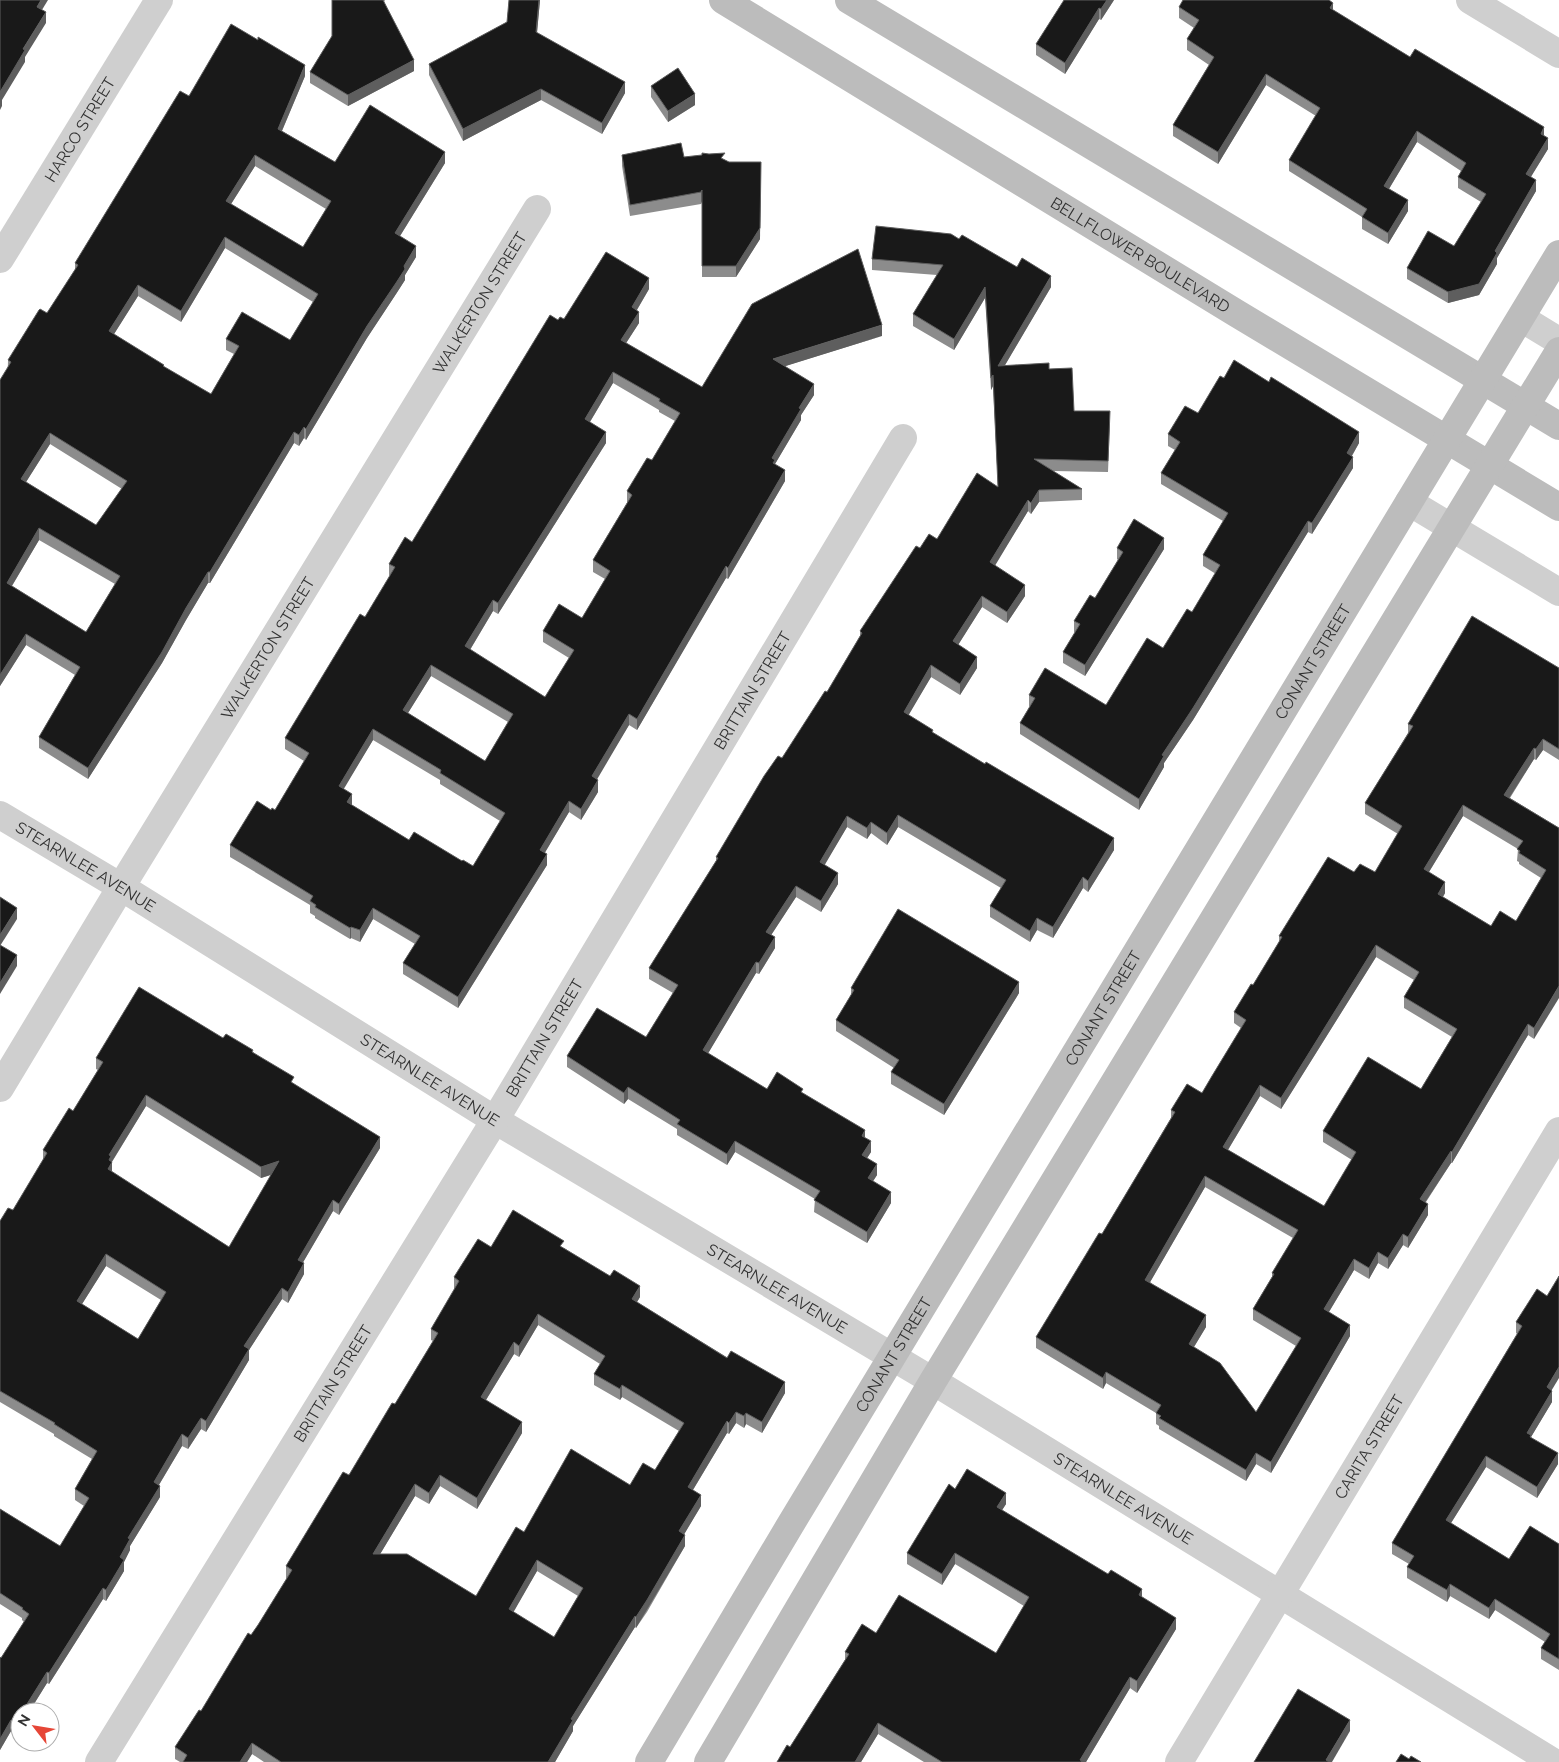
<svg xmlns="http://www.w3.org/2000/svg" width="1559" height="1762" font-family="Raleway,sans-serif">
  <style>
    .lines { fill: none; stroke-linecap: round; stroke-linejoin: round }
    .street { stroke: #cfcfcf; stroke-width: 28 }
    .secondary { stroke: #bcbcbc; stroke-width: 28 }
    .wall { fill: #8c8c8c; fill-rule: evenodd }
    .shaded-wall { fill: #5e5e5e }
    .building { fill: #191919; stroke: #5e5e5e; fill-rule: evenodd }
    .labels { text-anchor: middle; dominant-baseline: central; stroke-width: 5; stroke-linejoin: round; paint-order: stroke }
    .street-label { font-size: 16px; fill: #323232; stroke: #fff }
  </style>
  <rect width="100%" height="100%" fill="#fff"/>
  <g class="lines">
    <g class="street">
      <polyline points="1470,0 1559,54"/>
      <path id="s1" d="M0 259 159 0"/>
      <polyline points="1521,318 1559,341"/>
      <polyline points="1409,502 1559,592"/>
      <path id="s2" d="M0 815 121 887 495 1120 933 1381 1553 1762"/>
      <path id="s3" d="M0 1088 121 887 537 209"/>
      <path id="s4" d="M99 1762 495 1120 903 438"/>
      <path id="s5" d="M1179 1762 1559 1131"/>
    </g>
    <g class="secondary">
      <path id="s6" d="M723 0 1236 313 1559 507"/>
      <polyline points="849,0 1559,426"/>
      <path id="s7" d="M649 1762 789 1527 1559 254"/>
      <polyline points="708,1762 933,1381 1559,351"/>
    </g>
  </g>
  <g class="wall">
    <polygon points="323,0 385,0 384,2 414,71 348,106 310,83 310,72 332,36 332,0"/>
    <polygon points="509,0 540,0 537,33 625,93 602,134 541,100 463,141 429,75 429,64 507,22"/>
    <polygon points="1114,0 1101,20 1099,19 1065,74 1036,55 1036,44"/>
    <polygon points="1179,7 1333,10 1410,57 1544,135 1548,149 1531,176 1536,191 1497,258 1497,264 1479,295 1448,303 1407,279 1407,268 1454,246 1481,202 1458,188 1458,177 1461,171 1417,142 1389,189 1408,211 1388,244 1362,229 1362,217 1289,171 1289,160 1316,116 1266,85 1218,164 1173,136 1173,125 1209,65 1187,50 1187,39 1194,28 1179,18"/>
    <path d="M305 76 282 131 335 162 445 163 400 236 416 257 405 275V280L396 294 367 338 306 440 304 438 299 446 294 443 210 583H208L186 620 162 663 88 779 39 748V737L75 675 26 645 0 686 8 360 47 313 75 270V263L189 96ZM255 166 326 209 303 247 231 204ZM225 248 313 302 290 340 226 339V350L234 354 211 394 164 367 114 334 138 296 181 322ZM50 444 122 489 96 525 26 482ZM39 540 115 584 86 632 12 586Z"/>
    <polygon points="651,86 695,105 668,122 651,97"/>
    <polygon points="622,155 725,160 760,239 736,277 702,277 702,201 701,204 630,216 622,166"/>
    <polygon points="959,239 1017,267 1051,287 1005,365 1049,369 1074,411 1110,422 1108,472 1053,471 1082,489 1082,500 1039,502 1031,514 1028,511 994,566 1025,596 1007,623 982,607 958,645 977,668 960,695 931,677 908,715 933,733 1114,850 1088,892 1083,888 1053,938 1037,930 1030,942 990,917 990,906 1001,888 898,827 887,845 871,833 867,839 847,827 824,865 838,884 821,912 796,897 771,935 775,948 759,974 756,973 708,1053 767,1089 803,1093 865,1138 871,1152 867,1158 877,1175 873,1181 891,1203 867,1243 814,1212 815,1199 735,1152 727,1165 677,1135 677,1129 628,1099 624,1104 567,1067 567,1056 646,1037 673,993 649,979 649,968 716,861 716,857 827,692 860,636 860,631 920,548 937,539 998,486 993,386 991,390 985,298 954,350 913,326 913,314 937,275 872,270 872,259"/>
    <path d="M649 289 637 310 639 323 626 343 702 387 882 336 785 366 814 395 801 415V420L775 464 785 481 728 579 726 578 698 625 637 730 629 725 596 779 598 792 581 820 569 812 545 852 547 865 458 1008 403 974V963L415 944 373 919 360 942 351 938 350 939 315 918V916L310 913V905L230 857V845L271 810H275L304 761 285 749V738L365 617 390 576 389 575V564L412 542 558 320 564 319ZM613 383 659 410V412L675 421 652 460 627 491V503L593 560V572L605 579 582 618 543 631V642L569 658 545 697 470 650 493 611 498 614 606 443 590 422ZM431 676 508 722 485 761 408 713ZM373 740 440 780V784L500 821 473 866 409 840 352 805 343 789Z"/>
    <polygon points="1198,413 1359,443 1352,456 1353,468 1312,534 1308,532 1193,720 1164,763 1164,767 1139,810 1020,734 1020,723 1030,706 1029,706 1029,695 1106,705 1163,648 1192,612 1216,574 1203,566 1203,555 1223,521 1161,484 1161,473 1175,450 1168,446 1168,434"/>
    <polygon points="1117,548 1164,549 1085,676 1063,663 1063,652 1075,632 1074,632 1074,621 1095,598 1118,560 1117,559"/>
    <path d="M1559 668V760L1543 750 1536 760 1534 759 1510 798 1559 828 1534 1039 1528 1035 1452 1163H1451L1426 1202 1428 1215 1408 1248 1403 1245 1388 1269 1378 1263 1369 1279 1354 1270 1329 1312 1350 1336 1271 1473 1256 1464 1246 1481 1159 1429V1426L1156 1424V1413L1106 1383 1103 1389 1036 1348V1337L1102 1234 1171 1118V1110L1202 1093 1212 1076 1241 1028 1234 1023V1012L1253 985 1279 942V936L1354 872H1375L1398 834 1365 814V803L1408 733V724ZM1463 816 1518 849 1517 861 1519 862V864L1541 878 1516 921 1491 926 1443 897 1445 893 1429 872ZM1376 957 1414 980 1404 997V1008L1452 1037 1421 1089 1323 1131V1142L1352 1160 1324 1206 1228 1150 1260 1096 1281 1109ZM1205 1187 1293 1238 1272 1273V1277L1253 1309V1320L1296 1346 1256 1412 1194 1347 1206 1327 1150 1282Z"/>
    <polygon points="851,988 1019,993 944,1115 891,1084 891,1072 894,1068 836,1031 836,1020 851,995"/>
    <path d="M223 1038 253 1052 294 1084 380 1148 339 1215 333 1211 303 1262 304 1274 288 1303 282 1299 249 1350V1360L206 1432 201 1429 188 1449 182 1446 159 1485 160 1497 130 1546V1550L124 1562V1571L106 1601 103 1599 49 1684 47 1683 29 1712H20V1727L16 1734 11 1731 0 1750V1657L1 1658 24 1622 22 1620V1618L0 1604V1509L60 1546 84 1506 75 1500V1489L92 1459 54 1436V1434L0 1402V1221L13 1210 43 1160V1150L73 1111 98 1070 96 1069V1058ZM146 1106 261 1178 271 1175 229 1247 112 1172V1162ZM106 1266 161 1300 138 1339 82 1304Z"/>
    <path d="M491 1247 564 1248 640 1297 637 1302 785 1393 762 1433 746 1424 744 1428 736 1423 729 1434 727 1433 693 1490 701 1506 684 1534 685 1546 647 1612 636 1628 635 1627 573 1726V1731L555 1762H264L252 1754 247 1762H180L175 1759V1747L201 1711 258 1625 287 1578H286V1566L349 1475 395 1404 433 1341 431 1340V1329L455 1289 454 1288V1277ZM538 1325 600 1364 594 1374V1385L620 1400 622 1397 679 1431 655 1470 630 1485 524 1532 476 1596 380 1554 415 1496 429 1504 440 1486 477 1509 522 1433 486 1400 514 1354 519 1357ZM537 1571 578 1596 554 1637 513 1612Z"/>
    <polygon points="1537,1289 1552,1390 1552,1402 1531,1437 1558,1464 1537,1498 1486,1467 1451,1523 1509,1559 1559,1544 1559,1670 1541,1659 1541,1648 1545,1642 1495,1610 1489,1619 1450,1596 1447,1602 1407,1578 1407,1567 1409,1564 1392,1554 1392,1543 1517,1334 1516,1333 1516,1322"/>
    <polygon points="955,1489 1006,1504 1002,1510 1142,1598 1176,1629 1137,1693 1130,1688 1086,1762 924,1762 878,1734 861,1762 777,1762 790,1747 845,1660 845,1652 876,1633 996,1653 1024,1606 955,1564 942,1585 907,1564 907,1553"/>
  </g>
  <g class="shaded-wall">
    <polygon points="41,0 48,0 37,18 37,7"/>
    <polygon points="539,0 540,0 536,43 536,32"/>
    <polygon points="1107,0 1114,0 1101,20 1101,9"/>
    <polygon points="1333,3 1333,14 1330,8"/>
    <polygon points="1099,8 1099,19 1065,74 1065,63"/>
    <polygon points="46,12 46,23 25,57 25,62 2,100 2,106 0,110 0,92 23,49"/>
    <polygon points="414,60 414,71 348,106 348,95"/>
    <polygon points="305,65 305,76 278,140 278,129"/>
    <polygon points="1266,74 1266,85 1218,164 1218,152"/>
    <polygon points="625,82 625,93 602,134 602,123"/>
    <polygon points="541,89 541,100 463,141 463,129"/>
    <polygon points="695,94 695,105 668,122 668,111"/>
    <polygon points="1544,127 1544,139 1541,134"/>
    <polygon points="1417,131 1417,142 1384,197 1384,186"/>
    <polygon points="1548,138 1548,149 1526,185 1526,174"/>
    <polygon points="445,152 445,163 395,244 395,233"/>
    <polygon points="255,155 255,166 226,212 226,201"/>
    <polygon points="761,162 760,239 736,277 736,266"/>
    <polygon points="1536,180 1536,191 1497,258 1497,264 1479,295 1448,303 1448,292 1495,251"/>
    <polygon points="702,190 702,201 701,204 701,192"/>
    <polygon points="1408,200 1408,211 1388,244 1388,233"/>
    <polygon points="225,237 225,248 181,322 181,311"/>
    <polygon points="416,246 416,257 405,275 405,280 396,294 367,338 306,440 306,429 367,326"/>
    <polygon points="1051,276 1051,287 998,377 998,366"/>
    <polygon points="649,278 649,289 632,318 632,307"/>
    <polygon points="138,285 138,296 109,342 109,331"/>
    <polygon points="985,287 985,298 954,350 954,339"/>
    <polygon points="639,312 639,323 621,351 621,340"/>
    <polygon points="882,325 882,336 773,370 773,359"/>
    <polygon points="613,372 613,383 585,430 585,419"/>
    <polygon points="993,375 993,386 991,390 991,378"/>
    <polygon points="814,384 814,395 801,415 801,420 775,464 775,471 772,458 799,408"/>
    <polygon points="304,427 304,438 299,446 299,435"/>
    <polygon points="294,432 294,443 210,583 210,572"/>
    <polygon points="606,432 606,443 498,614 498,603"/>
    <polygon points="1359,432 1359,443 1347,464 1347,453"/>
    <polygon points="50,433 50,444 21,490 21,479"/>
    <polygon points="1353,457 1353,468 1312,534 1312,523"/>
    <polygon points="785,470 785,481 728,579 728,568"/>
    <polygon points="1039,490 1039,502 1031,514 1031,503"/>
    <polygon points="1028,500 1028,511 990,574 990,562"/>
    <polygon points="1308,521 1308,532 1193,720 1164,763 1164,767 1139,810 1139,799 1162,755"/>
    <polygon points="39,528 39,540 7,594 7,583"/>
    <polygon points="1164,538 1164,549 1085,676 1085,665"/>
    <polygon points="726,566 726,578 637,730 637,719"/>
    <polygon points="208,572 208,583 186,620 162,663 88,779 88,768"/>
    <polygon points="1025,585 1025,596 1007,623 1007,612"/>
    <polygon points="982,596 982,607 953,653 953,641"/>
    <polygon points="493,600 493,611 465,658 465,646"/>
    <polygon points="26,634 26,645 0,686 0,675"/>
    <polygon points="977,657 977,668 960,695 960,684"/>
    <polygon points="431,665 431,676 403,721 403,710"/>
    <polygon points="931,665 931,677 904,723 904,712"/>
    <polygon points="629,714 629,725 592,788 592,776"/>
    <polygon points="373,729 373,740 339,797 339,786"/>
    <polygon points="1543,739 1543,750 1536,760 1536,749"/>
    <polygon points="1534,748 1534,759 1504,806 1504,795"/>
    <polygon points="598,780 598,792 581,820 581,809"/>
    <polygon points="352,794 352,805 347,802"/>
    <polygon points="569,801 569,812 540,861 540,850"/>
    <polygon points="1463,805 1463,816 1424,880 1424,869"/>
    <polygon points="898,815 898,827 887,845 887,833"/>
    <polygon points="847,816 847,827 820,873 820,862"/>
    <polygon points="871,822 871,833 867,839 867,828"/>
    <polygon points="1114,838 1114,850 1088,892 1088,881"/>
    <polygon points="547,854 547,865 458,1008 458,997"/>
    <polygon points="838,873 838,884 821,912 821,901"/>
    <polygon points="1083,877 1083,888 1053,938 1053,927"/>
    <polygon points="1445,882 1445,893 1438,905 1438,894"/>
    <polygon points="796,886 796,897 766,943 766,932"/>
    <polygon points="17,908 17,919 0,946 0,935"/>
    <polygon points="373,908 373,919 360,942 360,930"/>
    <polygon points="1037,918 1037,930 1030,942 1030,931"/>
    <polygon points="351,927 351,938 350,939 350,928"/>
    <polygon points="775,937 775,948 759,974 759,963"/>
    <polygon points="1376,945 1376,957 1281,1109 1281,1098"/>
    <polygon points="17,955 17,966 0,994 0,983"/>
    <polygon points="756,962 756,973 703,1062 703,1050"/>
    <polygon points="1019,982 1019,993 944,1115 944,1104"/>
    <polygon points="1559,986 1559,998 1534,1039 1534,1028"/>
    <polygon points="1528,1024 1528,1035 1452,1163 1452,1152"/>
    <polygon points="1260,1085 1260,1096 1223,1158 1223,1147"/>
    <polygon points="628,1087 628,1099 624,1104 624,1093"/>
    <polygon points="146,1095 146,1106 111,1163 112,1162 112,1173 108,1169 109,1155"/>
    <polygon points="865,1130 865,1141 862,1136"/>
    <polygon points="380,1137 380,1148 339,1215 339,1204"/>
    <polygon points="735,1141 735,1152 727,1165 727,1154"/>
    <polygon points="871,1141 871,1152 862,1166 862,1155"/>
    <polygon points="1451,1151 1451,1163 1420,1210 1420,1199"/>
    <polygon points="279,1161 279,1172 261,1178 261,1167"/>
    <polygon points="877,1164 877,1175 868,1189 868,1178"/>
    <polygon points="1205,1176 1205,1187 1145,1291 1145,1280"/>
    <polygon points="891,1192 891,1203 867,1243 867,1232"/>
    <polygon points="333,1200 333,1211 298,1271 298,1260"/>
    <polygon points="1428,1204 1428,1215 1408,1248 1408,1237"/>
    <polygon points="1403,1234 1403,1245 1388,1269 1388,1258"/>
    <polygon points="1378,1252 1378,1263 1369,1279 1369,1268"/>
    <polygon points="106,1254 106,1266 77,1312 77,1301"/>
    <polygon points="1354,1259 1354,1270 1324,1320 1324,1309"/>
    <polygon points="304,1263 304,1274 288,1303 288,1292"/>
    <polygon points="640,1286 640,1297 632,1310 632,1299"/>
    <polygon points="282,1288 282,1299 249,1350 249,1360 206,1432 206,1421 244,1346"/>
    <polygon points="538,1314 538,1325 519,1357 519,1346"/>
    <polygon points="1206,1315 1206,1327 1189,1355 1189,1344"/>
    <polygon points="1350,1325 1350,1336 1271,1473 1271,1462"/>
    <polygon points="514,1342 514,1354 481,1408 481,1397"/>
    <polygon points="1559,1367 1559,1378 1547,1398 1547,1387"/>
    <polygon points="1106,1372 1106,1383 1103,1389 1103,1378"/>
    <polygon points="785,1382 785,1393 762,1433 762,1422"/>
    <polygon points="622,1385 622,1397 620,1400 620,1389"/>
    <polygon points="1552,1391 1552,1402 1531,1437 1531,1446 1527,1433"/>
    <polygon points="736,1412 736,1423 729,1434 729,1423"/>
    <polygon points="746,1413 746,1424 744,1428 744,1416"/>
    <polygon points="201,1418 201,1429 188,1449 188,1438"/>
    <polygon points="727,1421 727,1433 688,1498 688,1487"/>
    <polygon points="522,1422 522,1433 477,1509 477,1498"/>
    <polygon points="182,1434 182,1446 154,1493 154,1482"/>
    <polygon points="1256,1453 1256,1464 1246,1481 1246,1470"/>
    <polygon points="1558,1453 1558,1464 1537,1498 1537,1487"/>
    <polygon points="1486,1456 1486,1467 1446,1531 1446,1520"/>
    <polygon points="440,1475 440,1486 429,1504 429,1493"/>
    <polygon points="415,1484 415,1496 373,1566 373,1554"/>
    <polygon points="160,1486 160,1497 130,1546 130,1550 124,1562 124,1571 106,1601 106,1590 128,1538"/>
    <polygon points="1006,1493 1006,1504 997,1518 997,1507"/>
    <polygon points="701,1495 701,1506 679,1543 679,1531"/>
    <polygon points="685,1535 685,1546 636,1628 636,1617"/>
    <polygon points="955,1553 955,1564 942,1585 942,1574"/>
    <polygon points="537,1560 537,1571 509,1620 509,1609"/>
    <polygon points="1450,1584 1450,1596 1447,1602 1447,1590"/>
    <polygon points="103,1588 103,1599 49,1684 49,1673"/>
    <polygon points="1142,1589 1142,1600 1139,1595"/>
    <polygon points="1495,1599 1495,1610 1489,1619 1489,1608"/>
    <polygon points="635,1616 635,1627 573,1726 573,1731 555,1762 548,1762 571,1719"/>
    <polygon points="1176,1618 1176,1629 1137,1693 1137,1681"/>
    <polygon points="47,1672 47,1683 29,1712 22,1712"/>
    <polygon points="1130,1677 1130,1688 1086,1762 1080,1762 1080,1760"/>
    <polygon points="20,1716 20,1727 16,1734 16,1723"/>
    <polygon points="11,1720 11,1731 0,1750 0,1739"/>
    <polygon points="1350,1720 1350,1731 1332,1762 1326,1762 1326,1760"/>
    <polygon points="878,1723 878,1734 861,1762 855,1762"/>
    <polygon points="252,1743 252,1754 247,1762 240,1762"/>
  </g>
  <g class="building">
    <polygon points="0,0 41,0 37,7 46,12 23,49 25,50 0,92"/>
    <polygon points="332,0 383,0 414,60 348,95 310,72 332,36"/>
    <polygon points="509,0 539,0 536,32 625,82 602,123 541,89 463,129 429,64 507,22"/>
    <polygon points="1064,0 1107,0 1101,9 1099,8 1065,63 1036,44"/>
    <polygon points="1183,0 1329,0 1333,3 1330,8 1410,57 1415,49 1544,127 1541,134 1548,138 1526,174 1536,180 1495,251 1497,253 1479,284 1448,292 1407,268 1428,231 1454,246 1486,194 1458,177 1466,163 1417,131 1384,186 1408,200 1388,233 1362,217 1367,209 1289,160 1320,108 1266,74 1218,152 1173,125 1214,57 1187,39 1199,20 1179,7"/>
    <path d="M231 24 258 40V37L305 65 278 129 335 162 370 105 445 152 395 233 416 246 404 266 405 269 396 283 367 326 306 429 304 427 299 435 294 432 210 572H208L186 608 162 652 88 768 39 737 80 667 26 634 0 675V380L11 362 8 360 39 310 40 309 47 313 78 265 75 263 180 91 189 96ZM255 155 331 201 303 247 226 201ZM225 237 318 294 290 340 242 312 226 339 239 346 211 394 163 366 164 365 109 331 138 285 181 311ZM50 433 127 481 96 525 21 479ZM39 528 120 576 86 632 7 583Z"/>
    <polygon points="678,68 695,94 668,111 651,86"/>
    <polygon points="681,143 684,157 702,155 702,153 709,154 725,153 721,158 729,162 761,162 760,228 736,266 702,266 702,190 701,192 630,205 622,155"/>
    <polygon points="876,226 951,234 959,239 962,235 1017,267 1022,258 1051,276 998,366 1049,363 1049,369 1072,368 1074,411 1110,411 1108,461 1034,459 1082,489 1039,490 1031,503 1028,500 990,562 1025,585 1007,612 982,596 953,641 977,657 960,684 931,665 904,712 933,730 932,732 985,764 986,762 1114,838 1088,881 1083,877 1053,927 1037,918 1030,931 990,906 1006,880 898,815 887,833 871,822 867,828 847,816 820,862 838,873 821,901 796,886 766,932 775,937 759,963 756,962 703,1050 767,1089 777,1072 803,1089 801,1092 865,1130 862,1136 871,1141 862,1155 877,1164 868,1178 891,1192 867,1232 814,1200 820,1191 735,1141 727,1154 677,1124 680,1120 628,1087 624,1093 567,1056 597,1008 646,1037 678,985 649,968 718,858 716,857 764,776 778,756 782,758 825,691 827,692 862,633 860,631 916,546 920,548 929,534 937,539 977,473 998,487 993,375 991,378 985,287 954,339 913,314 943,265 872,259"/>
    <path d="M858 249 882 325 773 359 814 384 799 408 801 409 772 458 775 460 773 463 785 470 728 568 726 566 698 614 637 719 629 714 592 776 598 780 581 809 569 801 540 850 547 854 458 997 403 963 420 936 373 908 360 930 351 927 350 928 315 907 316 905 310 901 313 896 230 845 257 801 271 810 272 808 275 810 309 753 285 738 360 614 365 617 395 567 389 564 405 537 412 542 550 315 558 320 560 317 564 319 606 252 649 278 632 307 639 312 621 340 702 387 752 304ZM613 372 660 399 659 401 680 413 652 460 647 458 627 491 632 495 593 560 610 571 582 618 559 604 543 631 574 650 545 697 465 646 493 600 498 603 606 432 585 419ZM431 665 513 714 485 761 403 710ZM373 729 441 770 440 773 505 813 473 866 463 860 462 861 414 832 409 840 347 802 352 794 339 786Z"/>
    <polygon points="1234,360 1269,382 1271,377 1359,432 1347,453 1353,457 1312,523 1308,521 1193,708 1162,755 1164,756 1139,799 1020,723 1035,698 1029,695 1045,668 1106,705 1147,638 1163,648 1187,609 1192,612 1220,565 1203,555 1228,513 1161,473 1180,442 1168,434 1185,406 1198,413 1220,376 1224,378"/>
    <polygon points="1134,519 1164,538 1085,665 1063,652 1080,624 1074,621 1090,595 1095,598 1123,552 1117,548"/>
    <path d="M1472 616 1559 668V749L1543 739 1536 749 1534 748 1504 795 1559 828V986L1534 1028 1528 1024 1452 1152 1451 1151 1420 1199 1428 1204 1408 1237 1403 1234 1388 1258 1378 1252 1369 1268 1354 1259 1324 1309 1350 1325 1271 1462 1256 1453 1246 1470 1159 1418 1161 1416 1156 1413 1161 1405 1106 1372 1103 1378 1036 1337 1099 1233 1102 1234 1175 1112 1171 1110 1187 1084 1202 1093 1212 1076 1246 1020 1234 1012 1251 984 1253 985 1282 937 1279 936 1328 857 1354 872 1360 864 1375 872 1402 826 1365 803 1413 726 1408 724ZM1463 805 1523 841 1517 849 1520 851 1519 853 1546 870 1516 921 1500 911 1491 926 1438 894 1445 882 1424 869ZM1376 945 1419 972 1404 997 1457 1029 1421 1089 1368 1057 1323 1131 1356 1152 1324 1206 1223 1147 1260 1085 1281 1098ZM1205 1176 1298 1230 1272 1273 1274 1274 1253 1309 1301 1338 1256 1412 1220 1363 1189 1344 1206 1315 1145 1280Z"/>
    <polygon points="0,897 17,908 0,935"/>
    <polygon points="898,909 1019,982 944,1104 891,1072 899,1060 836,1020 854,990 851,988"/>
    <polygon points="0,945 17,955 0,983"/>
    <path d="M139 987 223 1038 226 1034 253 1050 252 1052 294 1077 291 1082 380 1137 339 1204 333 1200 298 1260 304 1263 288 1292 282 1288 244 1346 249 1349 206 1421 201 1418 188 1438 182 1434 154 1482 160 1486 128 1538 130 1539 120 1557 124 1560 106 1590 103 1588 49 1673 47 1672 22 1712H20V1716L16 1723 11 1720 0 1739V1657L1 1658 29 1614 22 1609 23 1608 0 1593V1509L60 1546 89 1498 75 1489 97 1451 54 1424 55 1423 0 1391V1221L8 1208 13 1210 47 1153 43 1150 69 1108 73 1111 103 1062 96 1058ZM146 1095 261 1167 279 1161 229 1247 108 1169 112 1162 109 1160 111 1156 109 1155ZM106 1254 166 1292 138 1339 77 1301Z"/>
    <path d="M513 1210 564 1241 560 1246 610 1276 614 1270 640 1286 632 1299 727 1358 731 1351 785 1382 762 1422 746 1413 744 1416 736 1412 729 1423 727 1421 688 1487 701 1495 679 1531 685 1535 647 1600 636 1617 635 1616 571 1719 573 1720 548 1762H281L252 1743 240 1762H183L187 1755 175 1747 199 1710 201 1711 248 1633 251 1635 258 1625 292 1570 286 1566 343 1472 349 1475 392 1403 395 1404 438 1333 431 1329 459 1281 454 1277 478 1239 491 1247ZM538 1314 605 1356 594 1374 620 1389 622 1385 684 1423 655 1470 643 1463 630 1485 571 1449 524 1532 516 1527 476 1596 407 1554H373L415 1484 429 1493 440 1475 477 1498 522 1422 481 1397 514 1342 519 1346ZM537 1560 583 1588 554 1637 509 1609Z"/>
    <polygon points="1559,1276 1559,1367 1547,1387 1552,1391 1527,1433 1531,1435 1530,1437 1558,1453 1537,1487 1486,1456 1446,1520 1509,1559 1530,1526 1559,1544 1559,1659 1541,1648 1550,1634 1495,1599 1489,1608 1450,1584 1447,1590 1407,1567 1414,1556 1392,1543 1522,1326 1516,1322 1537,1289 1547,1296"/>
    <polygon points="967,1469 1006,1493 997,1507 1108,1574 1111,1570 1142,1589 1139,1595 1176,1618 1137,1681 1130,1677 1080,1760 1082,1761 1081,1762 942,1762 878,1723 855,1762 777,1762 787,1745 790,1747 849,1654 845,1652 862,1624 876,1633 899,1595 996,1653 1029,1597 955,1553 942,1574 907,1553 949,1484 955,1489"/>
    <polygon points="1298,1689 1350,1720 1326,1760 1329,1762 1254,1762"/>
    <polygon points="1401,1754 1409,1759 1411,1756 1421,1762 1396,1762"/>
  </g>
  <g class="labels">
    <g class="street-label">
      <text stroke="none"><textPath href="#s1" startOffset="152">HARCO STREET</textPath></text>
      <text stroke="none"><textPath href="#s6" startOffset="489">BELLFLOWER BOULEVARD</textPath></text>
      <text stroke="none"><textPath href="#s3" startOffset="920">WALKERTON STREET</textPath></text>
      <text stroke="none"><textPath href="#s3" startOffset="515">WALKERTON STREET</textPath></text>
      <text stroke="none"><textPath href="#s7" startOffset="1285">CONANT STREET</textPath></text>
      <text stroke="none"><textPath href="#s4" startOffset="1255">BRITTAIN STREET</textPath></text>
      <text stroke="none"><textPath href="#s2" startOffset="100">STEARNLEE AVENUE</textPath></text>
      <text stroke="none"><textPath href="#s7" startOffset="880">CONANT STREET</textPath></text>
      <text stroke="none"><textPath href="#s4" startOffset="850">BRITTAIN STREET</textPath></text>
      <text stroke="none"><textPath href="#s2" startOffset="505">STEARNLEE AVENUE</textPath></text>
      <text stroke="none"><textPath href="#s2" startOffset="910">STEARNLEE AVENUE</textPath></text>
      <text stroke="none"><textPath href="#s7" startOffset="475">CONANT STREET</textPath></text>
      <text stroke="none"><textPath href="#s4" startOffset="445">BRITTAIN STREET</textPath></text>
      <text stroke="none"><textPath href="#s5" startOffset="368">CARITA STREET</textPath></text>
      <text stroke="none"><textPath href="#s2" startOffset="1315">STEARNLEE AVENUE</textPath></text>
    </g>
  </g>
  <g transform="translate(35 1727) rotate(301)"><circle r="24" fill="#ffffff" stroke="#adadad"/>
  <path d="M0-4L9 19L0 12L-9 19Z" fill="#e64637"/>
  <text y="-8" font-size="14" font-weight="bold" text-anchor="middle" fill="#323232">N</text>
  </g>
</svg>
